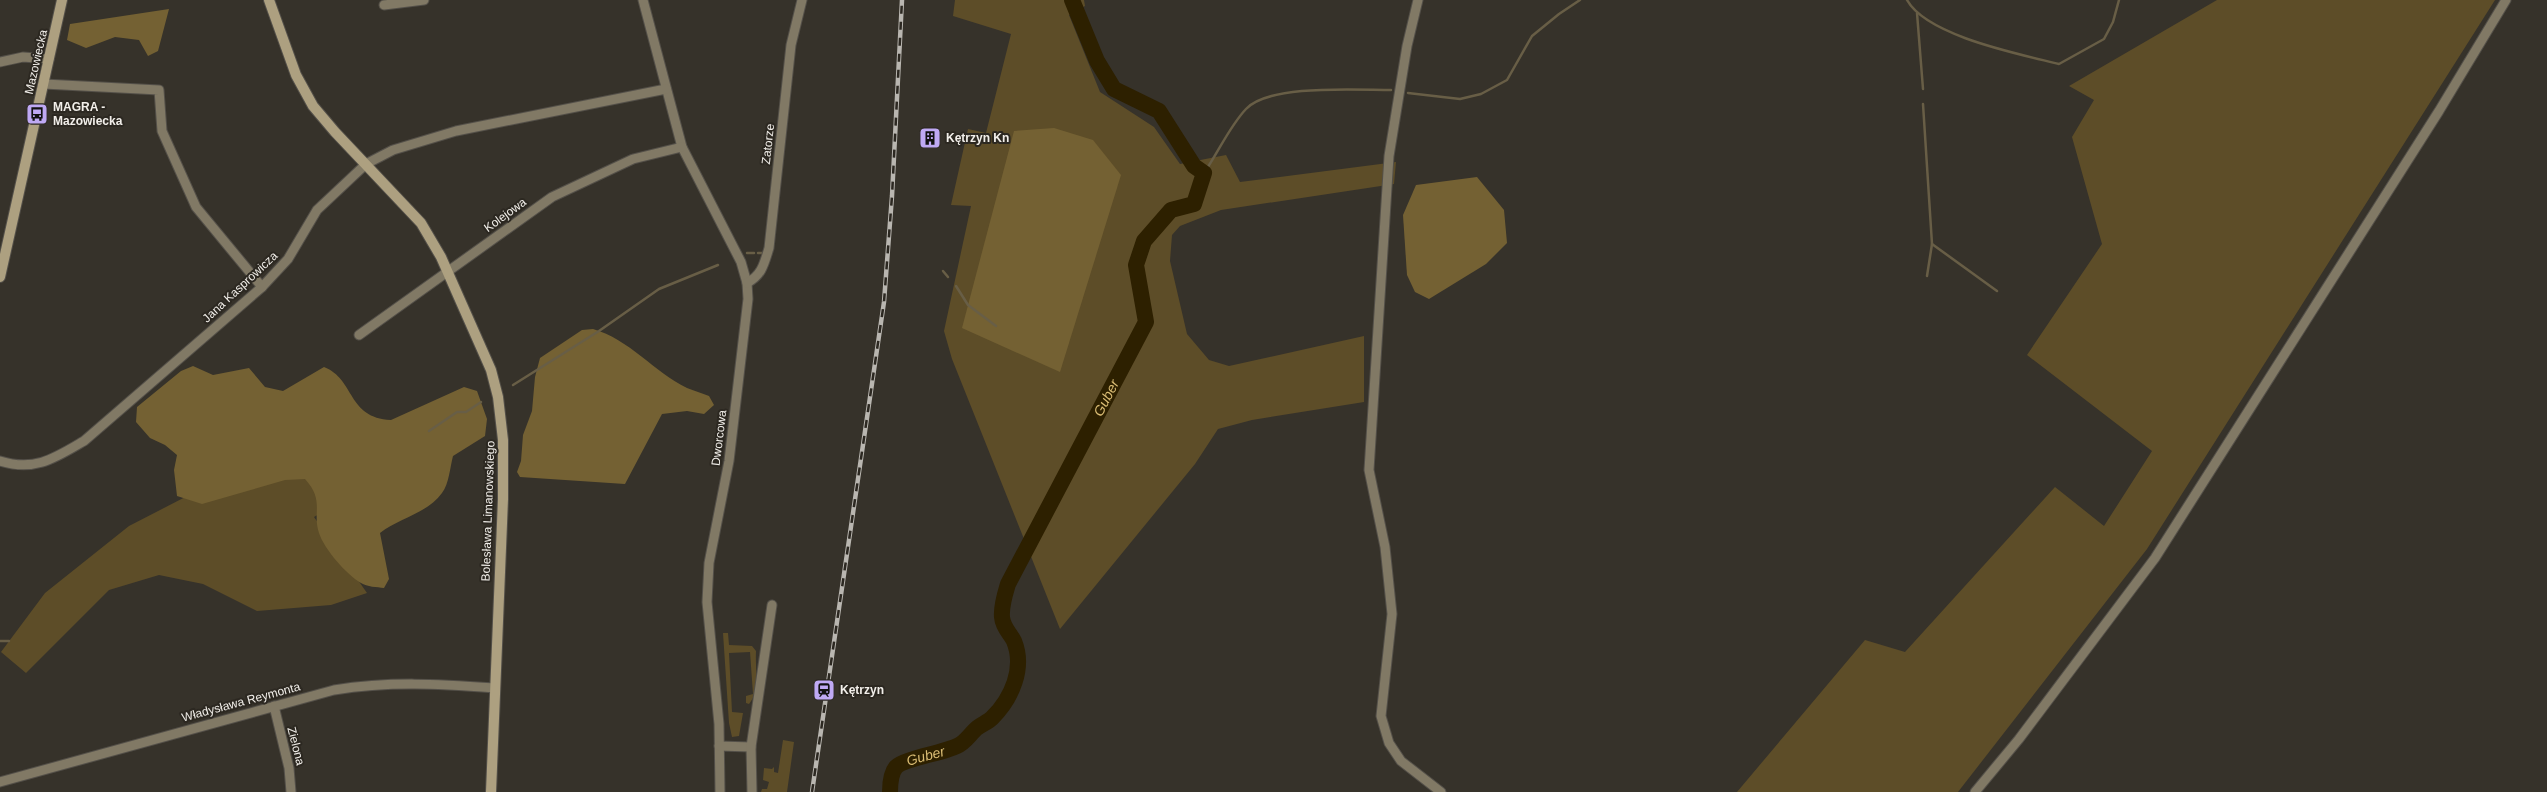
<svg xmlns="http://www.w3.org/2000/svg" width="2547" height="792" font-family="Arial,sans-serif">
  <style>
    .green { fill: #5d4d28 }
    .forest { fill: #746133 }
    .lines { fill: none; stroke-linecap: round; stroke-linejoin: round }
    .stream { stroke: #685e46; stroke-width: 2.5 }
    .river { stroke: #2d2000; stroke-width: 16 }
    .street-casing { stroke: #545049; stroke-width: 11 }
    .secondary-casing { stroke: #545049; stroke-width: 12 }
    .street { stroke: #817965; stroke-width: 9 }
    .secondary { stroke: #ada080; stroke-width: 10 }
    .rail-casing { stroke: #b9b6b0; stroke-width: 4.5 }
    .rail { stroke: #2c2821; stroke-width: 2.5; stroke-dasharray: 8; stroke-linecap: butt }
    .labels { text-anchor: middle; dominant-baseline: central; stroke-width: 4; stroke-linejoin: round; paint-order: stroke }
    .street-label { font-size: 12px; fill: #f2efea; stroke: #2c2821 }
    .poi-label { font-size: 12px; font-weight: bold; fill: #f2efea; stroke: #2c2821; text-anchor: start }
    .water-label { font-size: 14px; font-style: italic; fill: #dbbd74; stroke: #2c2821 }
  </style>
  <rect width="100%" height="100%" fill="#36322a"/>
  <g class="green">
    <polygon points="955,0 1084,0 1085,6 1069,15 1100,92 1154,127 1180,164 1226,155 1240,182 1396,162 1394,184 1221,210 1180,226 1172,235 1170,261 1187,334 1209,360 1229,366 1364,336 1364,402 1252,420 1218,429 1195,464 1060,629 952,359 944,331 971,206 951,205 968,129 986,133 1011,34 953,16"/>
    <polygon points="2217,0 2495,0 2147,549 1958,792 1737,792 1865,640 1905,652 2055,487 2104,526 2152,451 2027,355 2102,244 2072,137 2094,100 2069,86"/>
    <polygon points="296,440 370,484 314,517 367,593 331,605 257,611 203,584 159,575 109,590 26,673 1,652 45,593 129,526"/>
    <path d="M723 633H728L729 645 752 646 756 651C755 666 760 692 749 704L746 703V696L753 694 750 652 729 653 732 712 743 713 739 736 732 737 729 723Z"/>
    <polygon points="783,740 794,742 787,792 761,792 762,789 767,789 769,782 763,780 764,768 772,769 774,767 774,772 778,773"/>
  </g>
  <g class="forest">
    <polygon points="169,9 158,51 148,56 139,40 115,37 86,48 67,40 70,24"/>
    <polygon points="1054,128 1093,140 1121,175 1060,372 962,328 1014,131"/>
    <polygon points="1477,177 1504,210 1507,243 1486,264 1429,299 1415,292 1407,275 1403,215 1416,185"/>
    <path d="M593 329C629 339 654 372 687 388 694 391 702 393 709 396L714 405 704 414 687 411 662 414 625 484 520 477 517 472 521 461 523 435 532 411 535 377 540 358 582 330Z"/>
    <path d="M193 366 213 375 249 368 265 387 283 391 324 367C355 379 347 418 391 420L464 387 477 391 487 419 485 436 453 456C450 467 449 484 442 493 428 513 399 518 380 533L389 579 384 588C377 587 367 587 361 583 347 575 324 549 319 533 312 512 325 501 305 479L285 480 202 504 177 496 174 470 177 455 165 445 150 438 136 422 137 407 181 371Z"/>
  </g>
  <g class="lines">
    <g class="stream">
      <path d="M1907 0C1927 36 2019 54 2059 64L2104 39 2113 22 2119 0"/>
      <polyline points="1917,13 1923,89"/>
      <polyline points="1408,93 1460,99 1481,94 1507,80 1532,36 1559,14 1580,0"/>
      <polyline points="1923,104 1932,244 1927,276"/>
      <path d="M1204 173C1218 153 1229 127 1246 109 1269 84 1356 90 1391 90"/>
      <polyline points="1932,244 1997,291"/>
      <polyline points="747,253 754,253"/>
      <polyline points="758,253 762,253"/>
      <polyline points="943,271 948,277"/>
      <polyline points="956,286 968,305 996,326"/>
      <polyline points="513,385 599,331 659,289 718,265"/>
      <polyline points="429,431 457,412 466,412 481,402"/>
      <polyline points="0,641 9,641"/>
    </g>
    <path class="river" id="s1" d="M890 792C890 784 891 773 896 767 903 759 943 753 957 746 965 743 970 734 977 728 982 724 988 722 992 718 1012 698 1025 668 1014 641 1010 633 1003 628 1002 617 1001 606 1005 594 1008 584L1146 322 1136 265 1144 241 1171 210 1194 204 1204 173 1194 166 1159 111 1114 89 1097 61 1072 0"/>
    <g class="street-casing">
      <g id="street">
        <polyline points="643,0 682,147 741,262 747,283 748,299 729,461 709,563 707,602 719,724 720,792"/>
        <polyline points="1418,0 1407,46 1389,156 1369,470 1385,547 1392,614 1381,716 1389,743 1401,761 1441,792"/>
        <polyline points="384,5 424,0"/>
        <polyline points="0,62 23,57 49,59"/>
        <polyline points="44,84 159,90 162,131 196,207 262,287"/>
        <path d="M747 283C762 275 764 264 769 248L791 45 802 0"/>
        <polyline points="359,335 552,197 633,159 682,147"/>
        <path d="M0 461C35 472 55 458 84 441L262 287 288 259 317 210 366 164 393 150 456 131 666 89"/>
        <polyline points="274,706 289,768 291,792"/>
        <polyline points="719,746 751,747"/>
        <path d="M0 782 334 690C391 681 438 684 495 688"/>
        <polyline points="752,792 751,747 772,605"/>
        <polyline points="1975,792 2019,739 2155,558 2439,111 2506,0"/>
      </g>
    </g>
    <g class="secondary-casing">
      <g id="secondary">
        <polyline points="269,0 296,75 313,106 335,132 421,223 441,257 491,370 498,397 503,440 503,499 491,792"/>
        <polyline points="0,277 62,0"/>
      </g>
    </g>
    <use href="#street" class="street"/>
    <use href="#secondary" class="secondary"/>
    <g class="rail-casing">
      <polyline id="rail" points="812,792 884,302 892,196 902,0"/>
    </g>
    <use href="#rail" class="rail"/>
  </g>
  <defs>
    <g id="bus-square" transform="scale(1.125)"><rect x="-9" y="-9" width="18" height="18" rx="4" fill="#bfa9f4" stroke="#2c2821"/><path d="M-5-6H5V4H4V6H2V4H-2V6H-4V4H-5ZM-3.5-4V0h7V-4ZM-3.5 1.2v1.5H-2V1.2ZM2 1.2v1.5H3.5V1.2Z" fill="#111"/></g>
    <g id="building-square" transform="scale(1.125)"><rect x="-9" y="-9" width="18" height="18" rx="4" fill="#bfa9f4" stroke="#2c2821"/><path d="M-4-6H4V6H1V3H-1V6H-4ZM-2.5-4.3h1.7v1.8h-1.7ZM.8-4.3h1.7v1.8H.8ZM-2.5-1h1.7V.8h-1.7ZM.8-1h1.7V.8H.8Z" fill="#111"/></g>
    <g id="station-square" transform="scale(1.125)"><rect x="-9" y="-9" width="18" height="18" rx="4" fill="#bfa9f4" stroke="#2c2821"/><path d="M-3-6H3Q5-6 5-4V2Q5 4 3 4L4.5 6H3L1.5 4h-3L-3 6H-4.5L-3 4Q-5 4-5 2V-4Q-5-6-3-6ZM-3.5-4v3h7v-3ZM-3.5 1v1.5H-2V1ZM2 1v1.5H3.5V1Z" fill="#111"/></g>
  </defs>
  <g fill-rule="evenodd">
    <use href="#bus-square" x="37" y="114"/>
    <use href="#building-square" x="930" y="138"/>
    <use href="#station-square" x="824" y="690"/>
  </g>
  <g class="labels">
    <g class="street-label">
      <text transform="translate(36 62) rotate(-77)">Mazowiecka</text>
      <text transform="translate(768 144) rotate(-84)">Zatorze</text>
      <text transform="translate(505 215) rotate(-36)">Kolejowa</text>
      <text transform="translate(240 287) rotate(-43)">Jana Kasprowicza</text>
      <text transform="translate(719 438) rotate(-83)">Dworcowa</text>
      <text transform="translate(488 511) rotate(-88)">Bolesława Limanowskiego</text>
      <text transform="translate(241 702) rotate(-15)">Władysława Reymonta</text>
      <text transform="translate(296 746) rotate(76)">Zielona</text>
    </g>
    <g class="poi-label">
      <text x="53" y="107">MAGRA -<tspan x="53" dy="14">Mazowiecka</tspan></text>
      <text x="946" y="138">Kętrzyn Kn</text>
      <text x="840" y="690">Kętrzyn</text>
    </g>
    <g class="water-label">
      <text stroke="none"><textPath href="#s1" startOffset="492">Guber</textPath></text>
      <text stroke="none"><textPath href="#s1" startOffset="58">Guber</textPath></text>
    </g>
  </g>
</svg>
